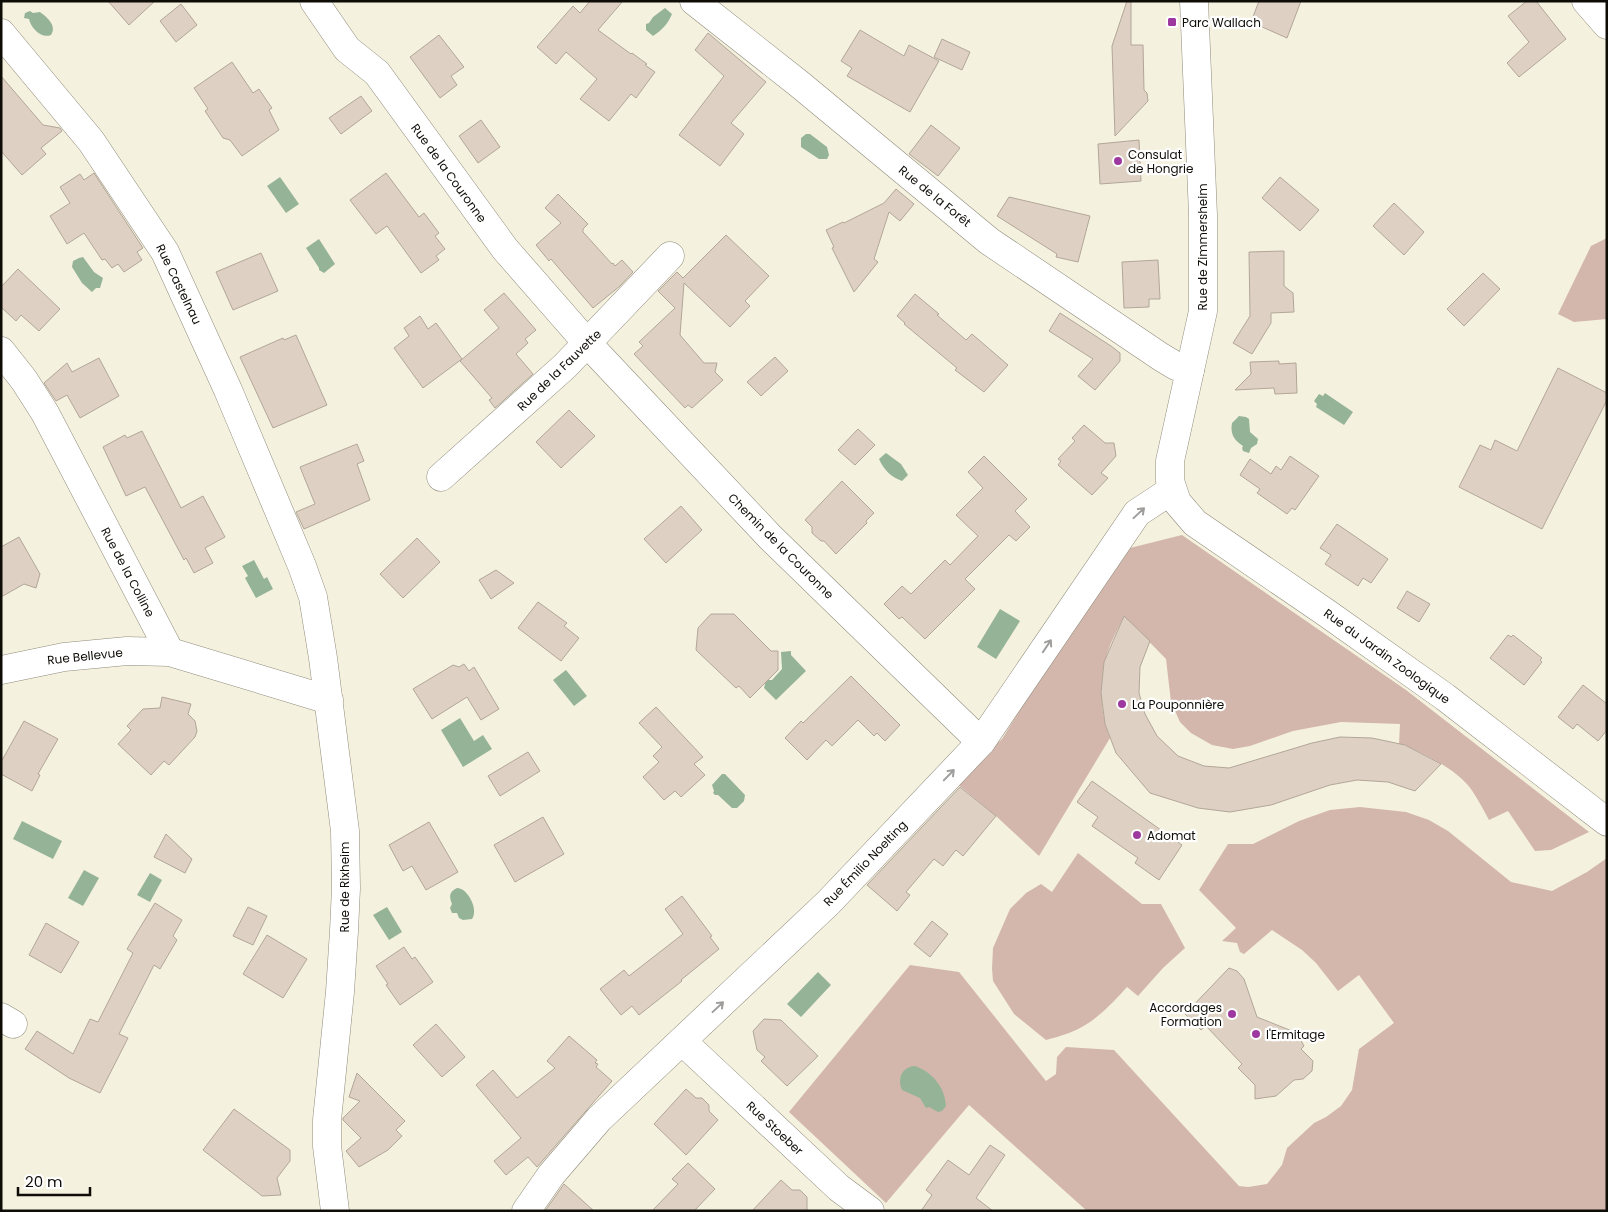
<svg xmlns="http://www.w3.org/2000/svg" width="1608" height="1212" font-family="Poppins,sans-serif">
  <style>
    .green { fill: #d3b7ac }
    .water { fill: #95b497 }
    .building { fill: #ded1c3; stroke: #b2a699 }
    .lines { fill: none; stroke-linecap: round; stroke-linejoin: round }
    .street-casing { stroke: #8f8b7b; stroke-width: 29 }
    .secondary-casing { stroke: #8f8b7b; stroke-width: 29 }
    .street { stroke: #fff; stroke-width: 28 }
    .secondary { stroke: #fff; stroke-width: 28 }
    .oneway { stroke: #9f9e9c }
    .poi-dot { fill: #9c389e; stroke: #fff; stroke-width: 2 }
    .labels { text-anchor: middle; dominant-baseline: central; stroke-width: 4.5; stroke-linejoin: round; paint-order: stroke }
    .poi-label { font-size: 12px; fill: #0e0c07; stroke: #fff; text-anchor: start }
    .street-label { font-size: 12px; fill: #0e0c07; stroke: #fff }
  </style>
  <rect width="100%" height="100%" fill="#f5f1df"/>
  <g class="green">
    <polygon points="1607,238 1607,319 1574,322 1558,314 1591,246"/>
    <path d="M1182 535 1406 690 1589 832 1551 850 1535 851 1508 811 1489 820C1484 811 1479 801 1473 792 1458 769 1428 757 1405 745L1399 744 1400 724 1341 722 1293 731 1250 746 1233 749 1212 745 1191 733 1180 722 1171 702 1166 659 1124 616C1117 631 1108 646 1105 662 1099 687 1101 715 1110 738L1039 856 996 816 955 782 1002 739 1042 674 1130 548Z"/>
    <polygon points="1360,807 1406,812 1429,820 1448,831 1511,882 1552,891 1587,872 1607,858 1607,1211 1087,1211 969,1105 886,1203 789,1112 910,965 959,972 1046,1081 1056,1074 1057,1057 1066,1047 1114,1050 1239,1186 1248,1187 1267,1184 1282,1165 1287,1148 1314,1123 1326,1117 1341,1106 1352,1090 1359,1049 1394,1023 1359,975 1338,991 1316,963 1302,950 1272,930 1244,954 1240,952 1237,943 1222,941 1236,928 1199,890 1228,844 1253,844 1299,821 1330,810"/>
    <path d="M1078 853 1142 904H1161L1185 948 1163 968 1138 996 1127 987C1111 1005 1092 1025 1069 1033 1061 1036 1053 1038 1046 1040L1014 1014 993 981 992 969 993 948 1010 909 1026 893 1041 884 1052 892Z"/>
  </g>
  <g class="water">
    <path d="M665 8 672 14C668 24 662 30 653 36L646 30V24L649 23 653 17Z"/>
    <path d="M30 11 33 13 40 12C48 18 57 26 51 35 41 39 31 28 29 19L24 18 25 13Z"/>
    <polygon points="806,134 810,134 827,147 829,155 827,159 819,159 801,147 801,138"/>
    <polygon points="280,177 299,204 286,213 267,186"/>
    <polygon points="319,239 335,264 324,273 319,270 319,268 306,248"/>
    <polygon points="83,257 94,272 103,278 100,288 96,288 92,292 82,283 72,267 73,261 79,258"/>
    <polygon points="1325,393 1353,412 1344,425 1316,407 1317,404 1314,401 1319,394 1323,396"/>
    <path d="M1239 416 1246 417 1249 419 1250 432 1258 439 1257 444 1251 448 1249 453 1243 451 1242 448 1243 446C1234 440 1230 434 1232 423Z"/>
    <path d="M886 453 901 464 908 475 902 481C891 477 884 470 879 459Z"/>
    <polygon points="254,560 264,579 267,577 273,589 256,598 245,578 248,576 242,566"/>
    <polygon points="1000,609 1020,621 996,659 977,647"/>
    <polygon points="791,651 791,655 806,671 776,700 764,688 766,680 772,680 782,669 781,652"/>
    <polygon points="566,670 587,696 574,706 553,680"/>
    <polygon points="460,718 474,741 483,735 492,749 463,767 441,730"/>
    <polygon points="722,774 725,774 745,795 744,801 737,808 732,808 718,795 715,795 713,793 714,791 712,785"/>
    <polygon points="22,821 62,841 53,859 13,839"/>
    <polygon points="84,870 99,878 83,906 68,898"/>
    <polygon points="150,873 162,880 150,902 137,895"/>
    <path d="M457 888C468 888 479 910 472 919L463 920 459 918 457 913H452L450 908 452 904C449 896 449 892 457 888Z"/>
    <polygon points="387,907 402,932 389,940 373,915"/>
    <polygon points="818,972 831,985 801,1017 787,1004"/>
    <path d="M915 1066C932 1072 945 1087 946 1106L942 1111 938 1112 929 1107 926 1108 920 1098 902 1090C897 1078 902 1067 915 1066Z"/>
  </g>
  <g class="building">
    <polygon points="108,1 155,1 129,25"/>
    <polygon points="590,1 623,1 598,30 631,54 632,53 647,64 645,65 655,72 636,98 631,94 609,121 580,99 597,79 566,52 556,64 537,47 573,6 580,13"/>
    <polygon points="1127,1 1131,1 1131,45 1143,45 1144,90 1147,93 1148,101 1115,136 1112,46"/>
    <polygon points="1259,1 1301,1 1287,38 1251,22"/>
    <polygon points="1527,1 1536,1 1566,39 1519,77 1507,63 1529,42 1508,16"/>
    <polygon points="181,4 197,25 176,42 160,21"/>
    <polygon points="860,30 904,56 909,45 939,61 910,112 847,76 852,68 841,61"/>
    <polygon points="708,33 766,82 731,123 744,134 720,166 679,135 724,76 695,50"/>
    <polygon points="439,35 464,67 451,76 457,85 440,98 410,57"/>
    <polygon points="942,39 970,52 962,70 934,57"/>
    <polygon points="232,62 253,93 259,89 267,101 272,108 269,110 279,130 242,156 230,140 223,138 205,111 208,109 194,88"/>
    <polygon points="1,76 43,125 60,128 62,131 41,148 46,154 22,175 1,151"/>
    <polygon points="361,96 372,111 341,134 329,118"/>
    <polygon points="481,120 500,147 478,163 459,136"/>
    <polygon points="931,125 960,148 938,176 909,154"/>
    <polygon points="1139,140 1141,181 1100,184 1098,144"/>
    <polygon points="94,173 143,248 137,252 142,260 124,272 118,264 112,268 105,259 102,260 84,233 67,244 50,216 70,203 60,187 80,174 84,180"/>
    <polygon points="386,173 419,217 424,213 439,233 435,236 445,249 436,256 439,260 421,273 387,226 376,234 350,200"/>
    <polygon points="1280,177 1319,210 1300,231 1262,198"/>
    <polygon points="896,189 914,204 900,221 889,212 874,259 878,262 854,292 832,248 834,247 826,230 843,222 844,223 884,203"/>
    <polygon points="558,194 588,224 583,229 583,232 612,264 613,263 615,266 622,260 633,272 620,286 593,308 551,259 549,261 536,245 561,223 545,208"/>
    <polygon points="1009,197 1090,216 1078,262 1056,257 1057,254 997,216"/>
    <polygon points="1394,203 1424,232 1404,255 1373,226"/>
    <polygon points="726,235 769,276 745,301 750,306 730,327 684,283 680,335 704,363 717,363 715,372 723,380 692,408 688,405 685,408 634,354 643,346 639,342 675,308 658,291 677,272 683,278"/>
    <polygon points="1284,251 1284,286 1293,293 1294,312 1271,313 1271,323 1252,354 1233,343 1250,316 1249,252"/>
    <polygon points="261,253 278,291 233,310 216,272"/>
    <polygon points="1158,260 1160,299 1149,299 1149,307 1124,308 1122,262"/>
    <polygon points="18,269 60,309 39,331 21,315 16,321 1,307 1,287"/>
    <polygon points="1483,273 1500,289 1464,326 1447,309"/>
    <polygon points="504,293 536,330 525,339 528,343 516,354 533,374 495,408 489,400 492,398 460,361 499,328 484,310"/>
    <polygon points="915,294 939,314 937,315 966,340 972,334 1008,365 984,392 955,370 957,368 904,324 905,323 897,316"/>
    <polygon points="1060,313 1111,346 1120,353 1120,361 1095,390 1078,376 1093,359 1049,331"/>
    <polygon points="420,316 428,329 436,323 462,359 423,388 394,348 409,336 404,328"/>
    <polygon points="296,335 327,405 273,428 240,357 283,338 284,340"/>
    <polygon points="775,357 788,371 761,396 747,382"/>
    <polygon points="99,358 119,396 80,418 67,395 56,401 44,383 67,363 72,372"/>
    <polygon points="1279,361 1279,364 1296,363 1297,393 1275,394 1274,388 1235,390 1251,374 1250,362"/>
    <polygon points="1558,368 1607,393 1607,400 1542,529 1459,487 1480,445 1491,450 1495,440 1517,451"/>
    <polygon points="569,410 595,436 561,468 536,442"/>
    <polygon points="1084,425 1105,443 1114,443 1116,456 1101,473 1108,478 1092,495 1058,465 1061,461 1058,459 1075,441 1072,438"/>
    <polygon points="858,429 875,445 855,465 838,450"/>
    <polygon points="142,431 181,508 203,496 225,537 205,548 213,563 194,573 186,558 184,560 145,487 126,496 103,447 125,435 127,438"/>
    <polygon points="357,444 364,461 357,464 370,500 304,529 296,512 315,504 300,467"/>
    <polygon points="984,456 1027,499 1015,511 1030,527 1016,541 1009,535 965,579 975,589 925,639 902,617 899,619 884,604 902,586 911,594 945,560 950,565 978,536 956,515 983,488 968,472"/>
    <polygon points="1290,456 1319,476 1295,510 1292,508 1287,514 1257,493 1260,489 1240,475 1250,459 1271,474 1276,466 1281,470"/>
    <polygon points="842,481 874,513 866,521 867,523 836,554 824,541 821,541 812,533 812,527 805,520"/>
    <polygon points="681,506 702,530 666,563 644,539"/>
    <polygon points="1337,524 1388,559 1371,583 1363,578 1358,586 1325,564 1331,555 1320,548"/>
    <polygon points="19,537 40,574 36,588 24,584 1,597 1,547"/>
    <polygon points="417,538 440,562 403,598 380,574"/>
    <polygon points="496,570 514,583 491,599 479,580"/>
    <polygon points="1407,591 1430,604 1419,622 1397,608"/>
    <polygon points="538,602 567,623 564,626 579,638 561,661 518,628"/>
    <polygon points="711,614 734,614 771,651 778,651 778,670 750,698 739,686 736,688 696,650 698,628"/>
    <polygon points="1124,616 1150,641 1140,667 1139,693 1145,714 1157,736 1178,756 1204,766 1229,768 1312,743 1340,737 1372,738 1405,745 1441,764 1415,791 1388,782 1357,780 1330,785 1271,805 1230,812 1198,808 1150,793 1116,753 1105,724 1101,693 1104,662"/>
    <polygon points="1508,635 1511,637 1513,635 1542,658 1540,660 1542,662 1524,685 1490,658"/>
    <polygon points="464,664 469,671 474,667 499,709 481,720 467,697 432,719 413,689 453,665 459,667"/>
    <polygon points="851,676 900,725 885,741 877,733 874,736 858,720 832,746 826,740 807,760 785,738 801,721 803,723"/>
    <polygon points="1583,685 1607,704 1607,730 1598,741 1577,724 1573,729 1558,717"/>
    <polygon points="162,697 191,704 188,714 195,721 197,731 195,737 169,765 164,761 151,775 118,744 131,730 127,726 143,709 160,708"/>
    <polygon points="656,707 703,757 694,764 705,775 681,797 675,791 664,800 643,777 659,762 653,756 662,747 639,723"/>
    <polygon points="24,721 58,739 38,774 40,775 32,791 1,774 1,762"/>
    <polygon points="528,752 540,771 500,796 488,776"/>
    <polygon points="1092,781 1182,845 1159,880 1135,863 1138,858 1092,826 1098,817 1077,802"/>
    <polygon points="960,787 996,816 963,856 956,850 943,866 934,859 906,892 910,895 897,911 867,885"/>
    <polygon points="543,817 564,854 515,882 494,845"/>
    <polygon points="429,822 458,872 426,890 412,866 403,871 389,845"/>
    <polygon points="166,834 192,859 185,873 154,857"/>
    <polygon points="682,896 712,936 710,937 719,949 681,980 682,981 639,1015 632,1006 621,1015 600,989 624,970 629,976 683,934 665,909"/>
    <polygon points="155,903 182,920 173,936 177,940 160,969 154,965 119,1034 128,1038 100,1093 69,1078 25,1049 37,1031 73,1054 90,1019 98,1022 133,953 127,949"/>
    <polygon points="248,907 267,916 253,945 233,936"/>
    <polygon points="932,921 948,934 930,957 914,944"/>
    <polygon points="46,923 79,942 61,973 29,955"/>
    <polygon points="267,935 307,959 283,998 243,974"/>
    <polygon points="404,947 412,959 415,957 433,982 400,1005 386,985 388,984 376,966"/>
    <polygon points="1229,968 1237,971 1244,979 1257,1017 1297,1033 1304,1046 1301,1049 1313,1061 1312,1071 1303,1079 1294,1080 1276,1096 1255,1099 1255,1085 1238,1068 1242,1064 1206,1026 1201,1030 1185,1014"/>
    <polygon points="764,1019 781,1020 818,1056 787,1086 761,1061 765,1057 757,1050 753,1031"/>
    <polygon points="436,1024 465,1057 442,1077 413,1045"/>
    <polygon points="569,1036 597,1060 595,1063 598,1064 596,1067 612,1081 537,1167 528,1157 506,1175 494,1161 521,1138 476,1085 493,1070 517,1098 555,1068 547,1061"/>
    <polygon points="357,1073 405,1121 396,1130 402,1136 388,1150 359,1167 346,1151 361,1138 343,1120 343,1118 360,1101 349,1097"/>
    <polygon points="686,1089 696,1098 702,1098 709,1105 709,1111 718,1120 686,1155 654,1124"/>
    <polygon points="234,1109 290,1150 290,1161 277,1178 281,1195 262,1196 203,1150"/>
    <polygon points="990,1145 1005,1155 976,1198 993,1211 921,1211 932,1195 926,1190 948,1160 969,1175"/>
    <polygon points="688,1163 715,1189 694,1211 652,1211 678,1184 672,1179"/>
    <polygon points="781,1180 792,1190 800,1190 807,1197 807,1211 752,1211"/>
    <polygon points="564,1184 594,1211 545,1211"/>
  </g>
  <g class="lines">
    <g class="street-casing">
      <g id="street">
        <polyline points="314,1 347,49 377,73 505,249 588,344 770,537 981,742"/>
        <polyline points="694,1 798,83 989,241 1161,357 1176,366 1190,370"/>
        <polyline points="1586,1 1607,25"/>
        <polyline points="1,33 91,141 165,252 228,390 302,566 313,597 323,658 345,831 346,888 344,931 340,992 327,1120 327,1146 335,1211"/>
        <polyline points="1,351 24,380 45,413 170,652"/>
        <polyline points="441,477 565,366 670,256"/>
        <polyline points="1,670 64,657 127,651 170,652 329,700"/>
        <polyline points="1,1017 13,1024"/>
        <polyline points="682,1041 839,1188 870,1211"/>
        <polyline points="526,1211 551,1175 599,1119 828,903 981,742 1137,513 1172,490"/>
      </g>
    </g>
    <g class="secondary-casing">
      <polyline id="secondary" points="1194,1 1203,215 1203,311 1170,461 1170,481 1177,502 1195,523 1328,614 1445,697 1607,822"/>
    </g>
    <use href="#street" class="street"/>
    <use href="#secondary" class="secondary"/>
  </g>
  <defs><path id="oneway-shaft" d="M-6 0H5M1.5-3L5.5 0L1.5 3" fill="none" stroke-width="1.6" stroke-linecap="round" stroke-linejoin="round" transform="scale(1.25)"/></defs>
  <g class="oneway">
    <use href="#oneway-shaft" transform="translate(1139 513) rotate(-43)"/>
    <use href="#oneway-shaft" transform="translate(1047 646) rotate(-56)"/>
    <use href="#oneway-shaft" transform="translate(949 775) rotate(-46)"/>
    <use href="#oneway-shaft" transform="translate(718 1007) rotate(-43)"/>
  </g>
  <g class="poi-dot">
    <rect x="1167" y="17" width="10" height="10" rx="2.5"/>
    <circle cx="1118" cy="161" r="5"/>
    <circle cx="1122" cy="704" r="5"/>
    <circle cx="1137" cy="835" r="5"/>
    <circle cx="1232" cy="1014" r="5"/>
    <circle cx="1256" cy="1034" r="5"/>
  </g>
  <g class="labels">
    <g class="poi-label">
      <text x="1182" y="22">Parc Wallach</text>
      <text x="1128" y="154">Consulat<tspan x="1128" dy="14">de Hongrie</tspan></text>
      <text x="1132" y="704">La Pouponnière</text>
      <text x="1147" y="835">Adomat</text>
      <text x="1222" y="1007" text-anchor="end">Accordages<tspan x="1222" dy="14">Formation</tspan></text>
      <text x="1266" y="1034">l'Ermitage</text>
    </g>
    <g class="street-label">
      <text transform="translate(449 173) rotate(54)">Rue de la Couronne</text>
      <text transform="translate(935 196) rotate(39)">Rue de la Forêt</text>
      <text transform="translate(1202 247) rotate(-90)">Rue de Zimmersheim</text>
      <text transform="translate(179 284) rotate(64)">Rue Castelnau</text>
      <text transform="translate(559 370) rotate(-44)">Rue de la Fauvette</text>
      <text transform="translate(781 546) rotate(45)">Chemin de la Couronne</text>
      <text transform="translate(128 572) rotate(62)">Rue de la Colline</text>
      <text transform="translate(85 656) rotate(-6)">Rue Bellevue</text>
      <text transform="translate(1387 656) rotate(36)">Rue du Jardin Zoologique</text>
      <text transform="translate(865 863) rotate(-46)">Rue Émilio Noelting</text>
      <text transform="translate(344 887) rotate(-90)">Rue de Rixheim</text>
      <text transform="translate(775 1128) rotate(43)">Rue Stoeber</text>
    </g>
  </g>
  <rect width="1608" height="1212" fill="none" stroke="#0e0c07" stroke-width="5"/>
  <path d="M18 1187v8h72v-8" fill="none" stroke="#0e0c07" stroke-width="2.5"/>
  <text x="25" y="1187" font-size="15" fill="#0e0c07" stroke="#ffffff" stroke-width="4" paint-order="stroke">20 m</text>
</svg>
